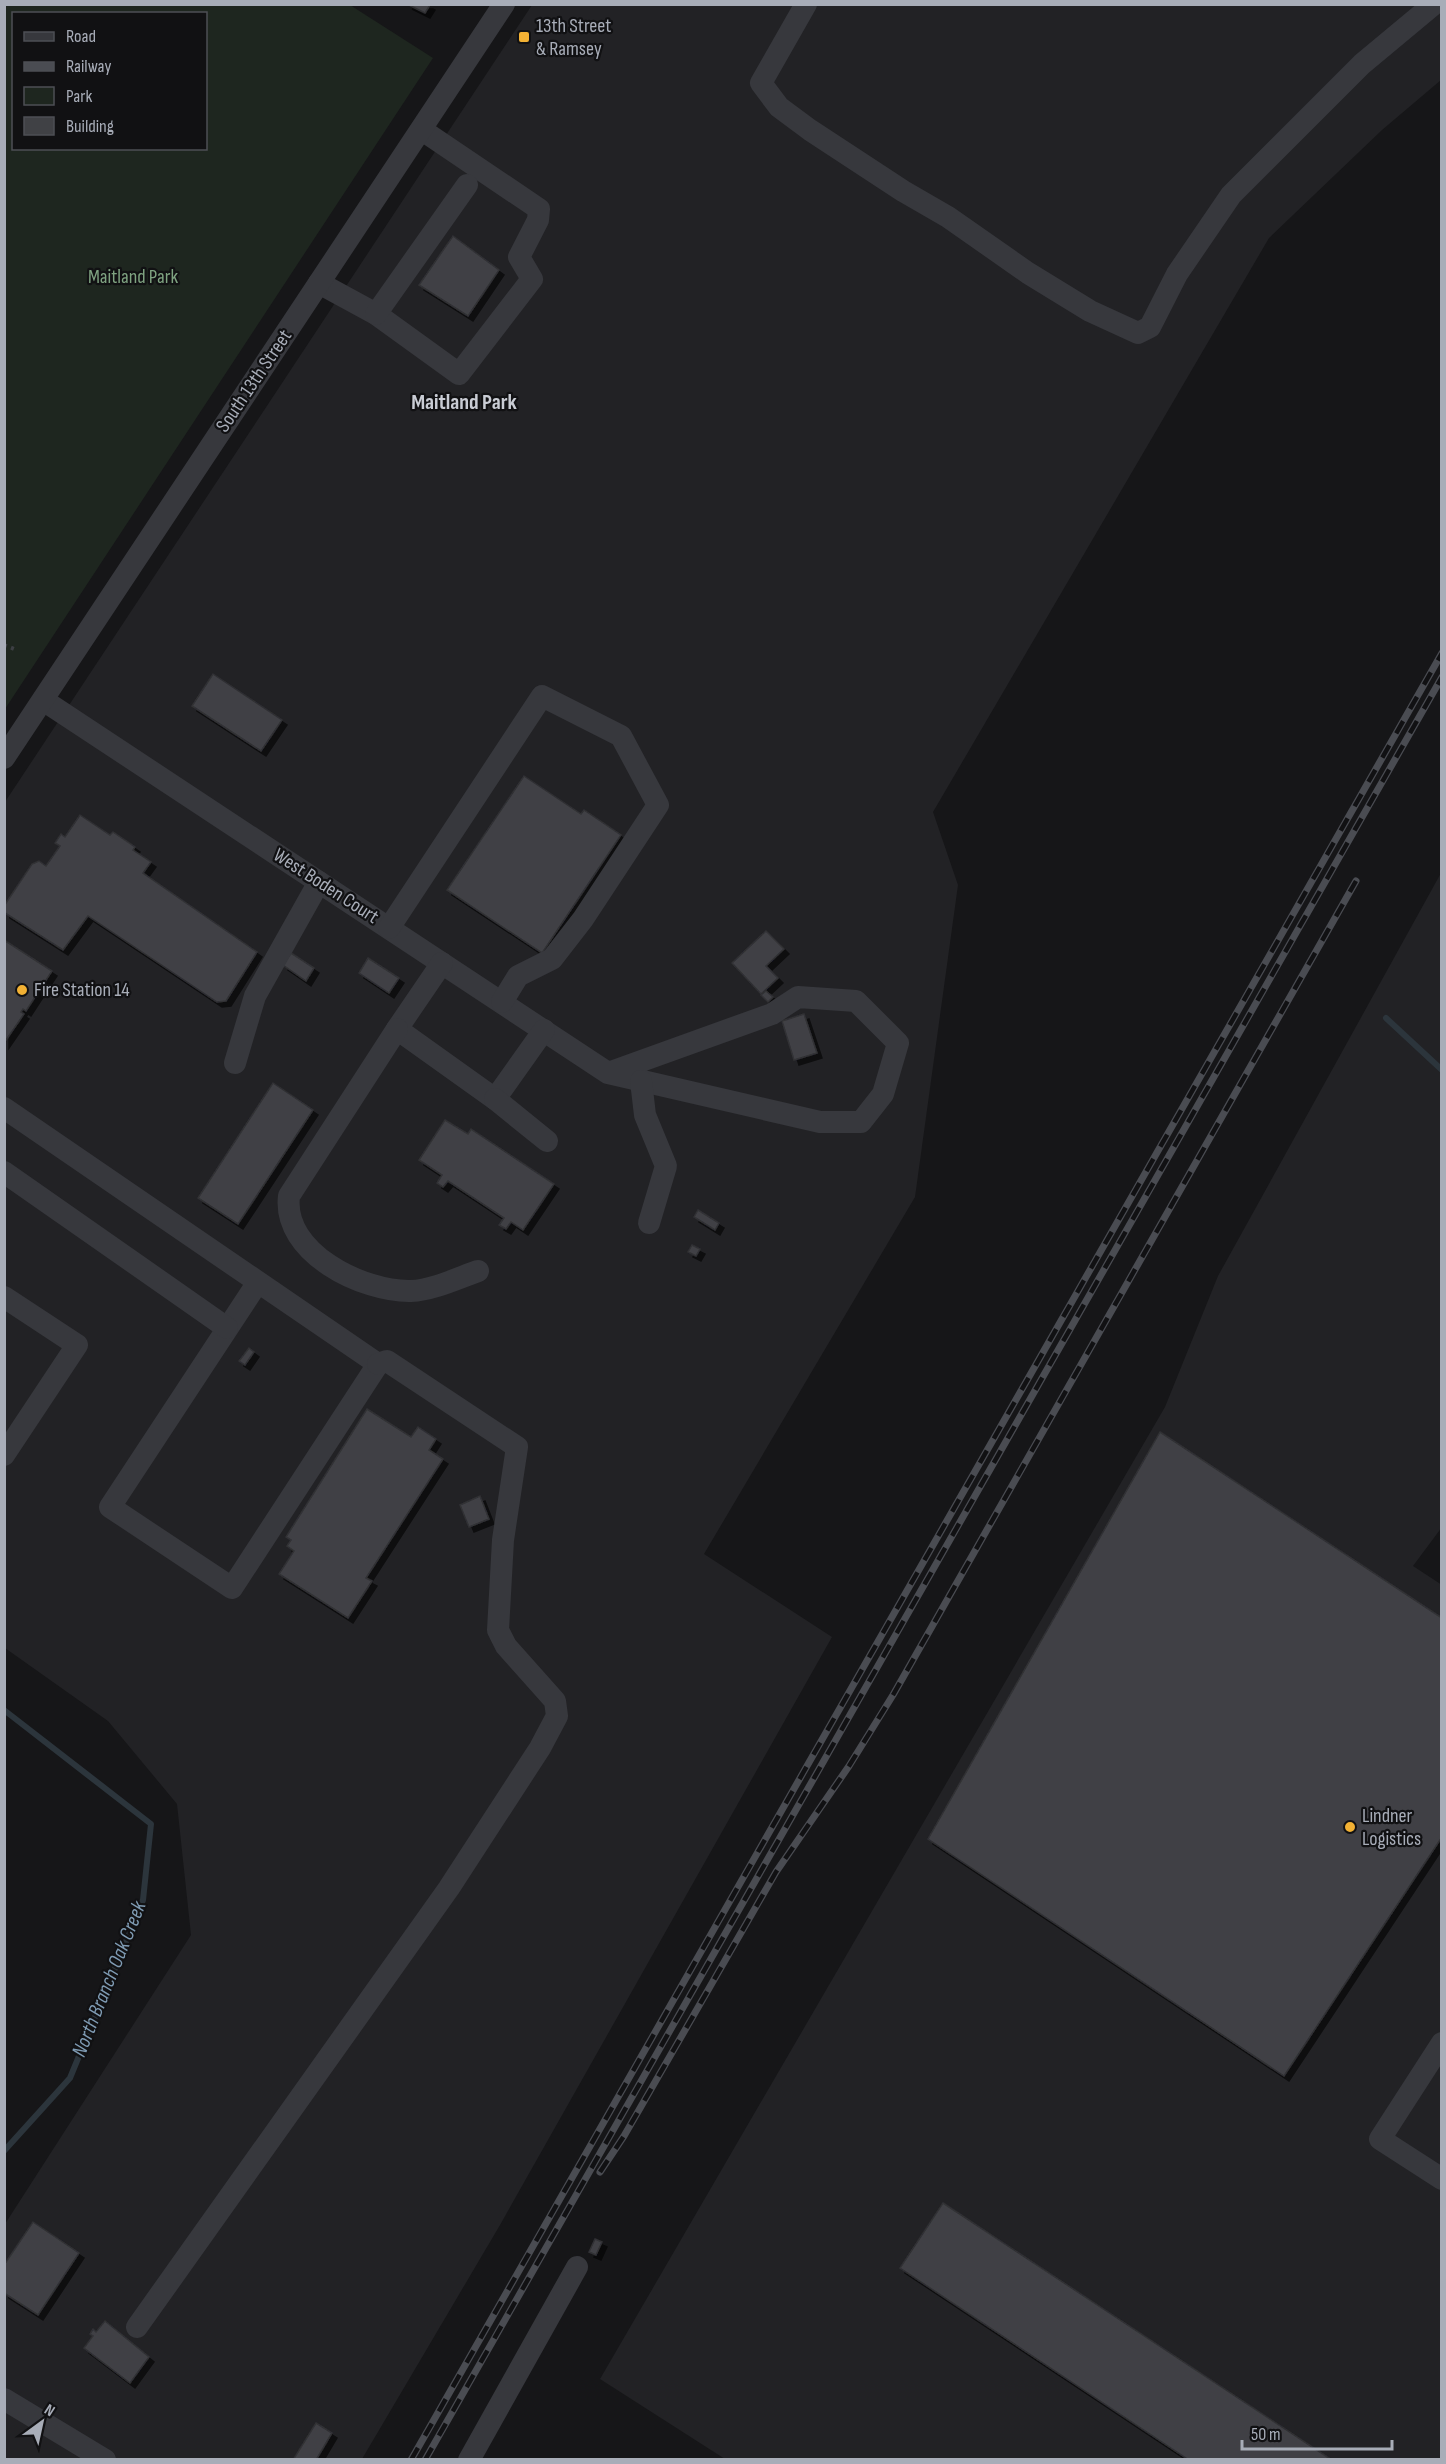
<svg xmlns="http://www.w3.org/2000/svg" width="1446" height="2464" font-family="'Sofia Sans Condensed',sans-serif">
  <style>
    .built { fill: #222225 }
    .green { fill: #1e261f; fill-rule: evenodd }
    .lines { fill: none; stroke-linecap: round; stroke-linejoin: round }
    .stream { stroke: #2c353c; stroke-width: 6 }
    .building { fill: #404145; stroke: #303034; stroke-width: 1.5; filter: url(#shadow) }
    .path { stroke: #3d3f44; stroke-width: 4; stroke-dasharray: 3 4.5; stroke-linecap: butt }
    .minor { stroke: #37383d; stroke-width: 22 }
    .rail-casing { stroke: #4a4c52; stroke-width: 7 }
    .rail { stroke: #111113; stroke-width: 4.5; stroke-dasharray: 14; stroke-linecap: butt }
    .poi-dot { fill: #f2b134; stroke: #111113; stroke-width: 2 }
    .labels { text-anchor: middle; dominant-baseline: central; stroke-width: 4.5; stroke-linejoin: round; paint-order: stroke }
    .poi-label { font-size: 20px; fill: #a8adb8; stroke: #111113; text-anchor: start }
    .park-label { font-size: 20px; fill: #7fa381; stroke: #111113 }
    .street-label { font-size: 20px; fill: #a8adb8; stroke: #111113 }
    .water-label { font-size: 21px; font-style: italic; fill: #7f9bb3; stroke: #111113 }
    .quarter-label { font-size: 22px; font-weight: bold; fill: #c9ccd4; stroke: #111113 }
  </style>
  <defs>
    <filter id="shadow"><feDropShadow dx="5" dy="5" stdDeviation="0" flood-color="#0009"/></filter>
  </defs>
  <rect width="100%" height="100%" fill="#161618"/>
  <g class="built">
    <polygon points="532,5 1441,5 1441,80 1382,130 1269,238 933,812 958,885 915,1197 704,1554 832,1637 500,2225 362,2459 5,2459 5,2224 191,1935 177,1804 108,1721 5,1648 5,802"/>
    <polygon points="1441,873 1442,1527 1413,1566 1442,1585 1441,2459 725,2459 600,2379 1165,1407 1218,1276"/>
  </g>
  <path class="green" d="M5,4L350,5L433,58L5,709ZM14,14H206V148H14Z"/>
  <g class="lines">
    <g class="stream">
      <polyline points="1386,1018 1442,1070"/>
      <polyline points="4,1710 151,1824 143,1900 70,2078 4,2151"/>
    </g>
  </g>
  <g class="building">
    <polygon points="407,4 428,4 430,5 425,13"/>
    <polygon points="453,236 499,270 468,316 419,285"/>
    <polygon points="213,674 282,720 261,751 192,706"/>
    <polygon points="524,776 581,814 584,810 621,835 542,953 447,890"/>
    <polygon points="80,815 110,835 113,832 135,847 133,850 151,862 143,873 257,952 226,1001 217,1002 88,916 63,950 5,913 4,906 32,864 39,861 46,866 60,846 55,843 61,834 65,837"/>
    <polygon points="766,931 784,949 766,966 778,978 761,994 732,963"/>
    <polygon points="4,940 52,971 26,1011 23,1009 21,1012 24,1014 4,1043"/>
    <polygon points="291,953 314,968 306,981 283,965"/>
    <polygon points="368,958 399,978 389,993 359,973"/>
    <polygon points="766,991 773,997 768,1002 761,995"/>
    <polygon points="804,1014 817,1053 794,1060 782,1021"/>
    <polygon points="273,1083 313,1110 238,1224 198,1198"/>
    <polygon points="445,1120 468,1134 471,1129 554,1184 523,1230 511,1222 506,1229 499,1225 504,1218 448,1181 443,1187 437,1183 442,1175 419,1160"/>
    <polygon points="698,1210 719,1223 715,1230 694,1217"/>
    <polygon points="692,1245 700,1249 696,1256 688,1252"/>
    <polygon points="249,1348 254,1352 245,1365 239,1361"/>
    <polygon points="367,1409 411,1437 418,1427 436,1439 429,1450 443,1459 366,1578 372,1581 348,1618 279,1574 294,1551 287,1546 291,1540 286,1537"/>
    <polygon points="1160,1432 1442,1618 1442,1837 1284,2076 928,1839"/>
    <polygon points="480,1496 489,1519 469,1527 460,1505"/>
    <polygon points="943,2203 1332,2460 1189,2460 900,2268"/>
    <polygon points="33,2222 79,2253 38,2315 4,2293 4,2265"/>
    <polygon points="595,2239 602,2242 596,2255 589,2252"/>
    <polygon points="105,2321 149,2357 130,2383 84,2348 93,2336 90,2334 93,2329 96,2332"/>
    <polygon points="316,2423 332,2433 316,2460 293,2460"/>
  </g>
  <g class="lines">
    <polyline class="path" points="4,645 17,650"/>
    <g class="minor">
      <polyline points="806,4 761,83 779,107 810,130 903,191 948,217 1028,273 1090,311 1138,333 1150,327 1177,274 1231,195 1362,64 1434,4"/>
      <polyline points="319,283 376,314 459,374 532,279 519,257 538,220 539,209 422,130"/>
      <polyline points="376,314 467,185"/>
      <polyline points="43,700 608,1073 820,1122 861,1122 883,1094 898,1043 856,1001 798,997 772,1014 608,1073"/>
      <polyline points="4,758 504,4"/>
      <polyline points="389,928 542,696 621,736 658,805 583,919 552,959 518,976 502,1002"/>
      <polyline points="442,963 397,1029 495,1099 544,1030"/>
      <path d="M397,1029L289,1196C282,1253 363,1292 411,1291C433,1290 458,1278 478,1271"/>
      <polyline points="235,1063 255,996 319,882"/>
      <polyline points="641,1081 645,1115 666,1166 649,1223"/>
      <polyline points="495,1099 547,1141"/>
      <polyline points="4,1108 378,1364 232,1588 110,1507 258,1282"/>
      <polyline points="4,1172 227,1328"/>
      <polyline points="4,1297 77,1345 4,1455"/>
      <polyline points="1442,2043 1380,2139 1442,2179"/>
      <polyline points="137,2327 449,1888 540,1748 557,1716 555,1701 506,1646 498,1630 503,1540 517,1447 387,1361 378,1364"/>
      <polyline points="4,2399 105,2460"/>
      <polyline points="469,2460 577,2267"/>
    </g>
    <defs>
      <g id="rail">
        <polyline points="600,2172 624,2136 776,1872 849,1766 893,1695 1356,881"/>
        <polyline points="411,2460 1442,653"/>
        <polyline points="425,2460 1442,677"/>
      </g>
    </defs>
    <use href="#rail" class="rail-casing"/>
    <use href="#rail" class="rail"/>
  </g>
  <g class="poi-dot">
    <rect x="518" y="31" width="12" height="12" rx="3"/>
    <circle cx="22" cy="990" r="6"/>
    <circle cx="1350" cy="1827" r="6"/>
  </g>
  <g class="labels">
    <g class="poi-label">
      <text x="536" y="26">13th Street<tspan x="536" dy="23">&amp; Ramsey</tspan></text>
      <text x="34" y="990">Fire Station 14</text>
      <text x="1362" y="1816">Lindner<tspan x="1362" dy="23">Logistics</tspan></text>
    </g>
    <g class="park-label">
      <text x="133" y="277">Maitland Park</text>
    </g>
    <g class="street-label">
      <text transform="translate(254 381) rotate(-56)">South 13th Street</text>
      <text transform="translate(326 886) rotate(33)">West Boden Court</text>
    </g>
    <g class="water-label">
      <text transform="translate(109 1979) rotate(-68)">North Branch Oak Creek</text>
    </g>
    <g class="quarter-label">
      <text x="464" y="402">Maitland Park</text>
    </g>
  </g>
  <rect width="1446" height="2464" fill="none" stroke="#a8adb8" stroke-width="12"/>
  <rect x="12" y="12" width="195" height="138" fill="#111113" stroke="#4d4f55" stroke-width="1.5"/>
  <rect x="24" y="32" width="30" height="9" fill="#37383d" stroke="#4d4f55" stroke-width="1.5"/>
  <text x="66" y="42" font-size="18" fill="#a8adb8">Road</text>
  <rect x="24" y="62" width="30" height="9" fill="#4a4c52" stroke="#4d4f55" stroke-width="1.5"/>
  <text x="66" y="72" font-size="18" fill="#a8adb8">Railway</text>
  <rect x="24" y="87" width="30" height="18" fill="#1e261f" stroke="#4d4f55" stroke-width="1.5"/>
  <text x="66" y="102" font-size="18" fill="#a8adb8">Park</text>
  <rect x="24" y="117" width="30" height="18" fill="#404145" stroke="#4d4f55" stroke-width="1.5"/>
  <text x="66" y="132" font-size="18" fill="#a8adb8">Building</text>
  <g transform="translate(42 2422) rotate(33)" stroke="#111113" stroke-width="4.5" paint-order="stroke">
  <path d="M0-4.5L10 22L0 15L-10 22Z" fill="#a8adb8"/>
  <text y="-9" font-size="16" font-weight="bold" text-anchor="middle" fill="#a8adb8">N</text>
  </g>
  <path d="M1242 2440v9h150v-9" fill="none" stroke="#a8adb8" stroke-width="3"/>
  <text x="1251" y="2440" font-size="18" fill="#a8adb8" stroke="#111113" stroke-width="4.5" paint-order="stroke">50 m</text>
</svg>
